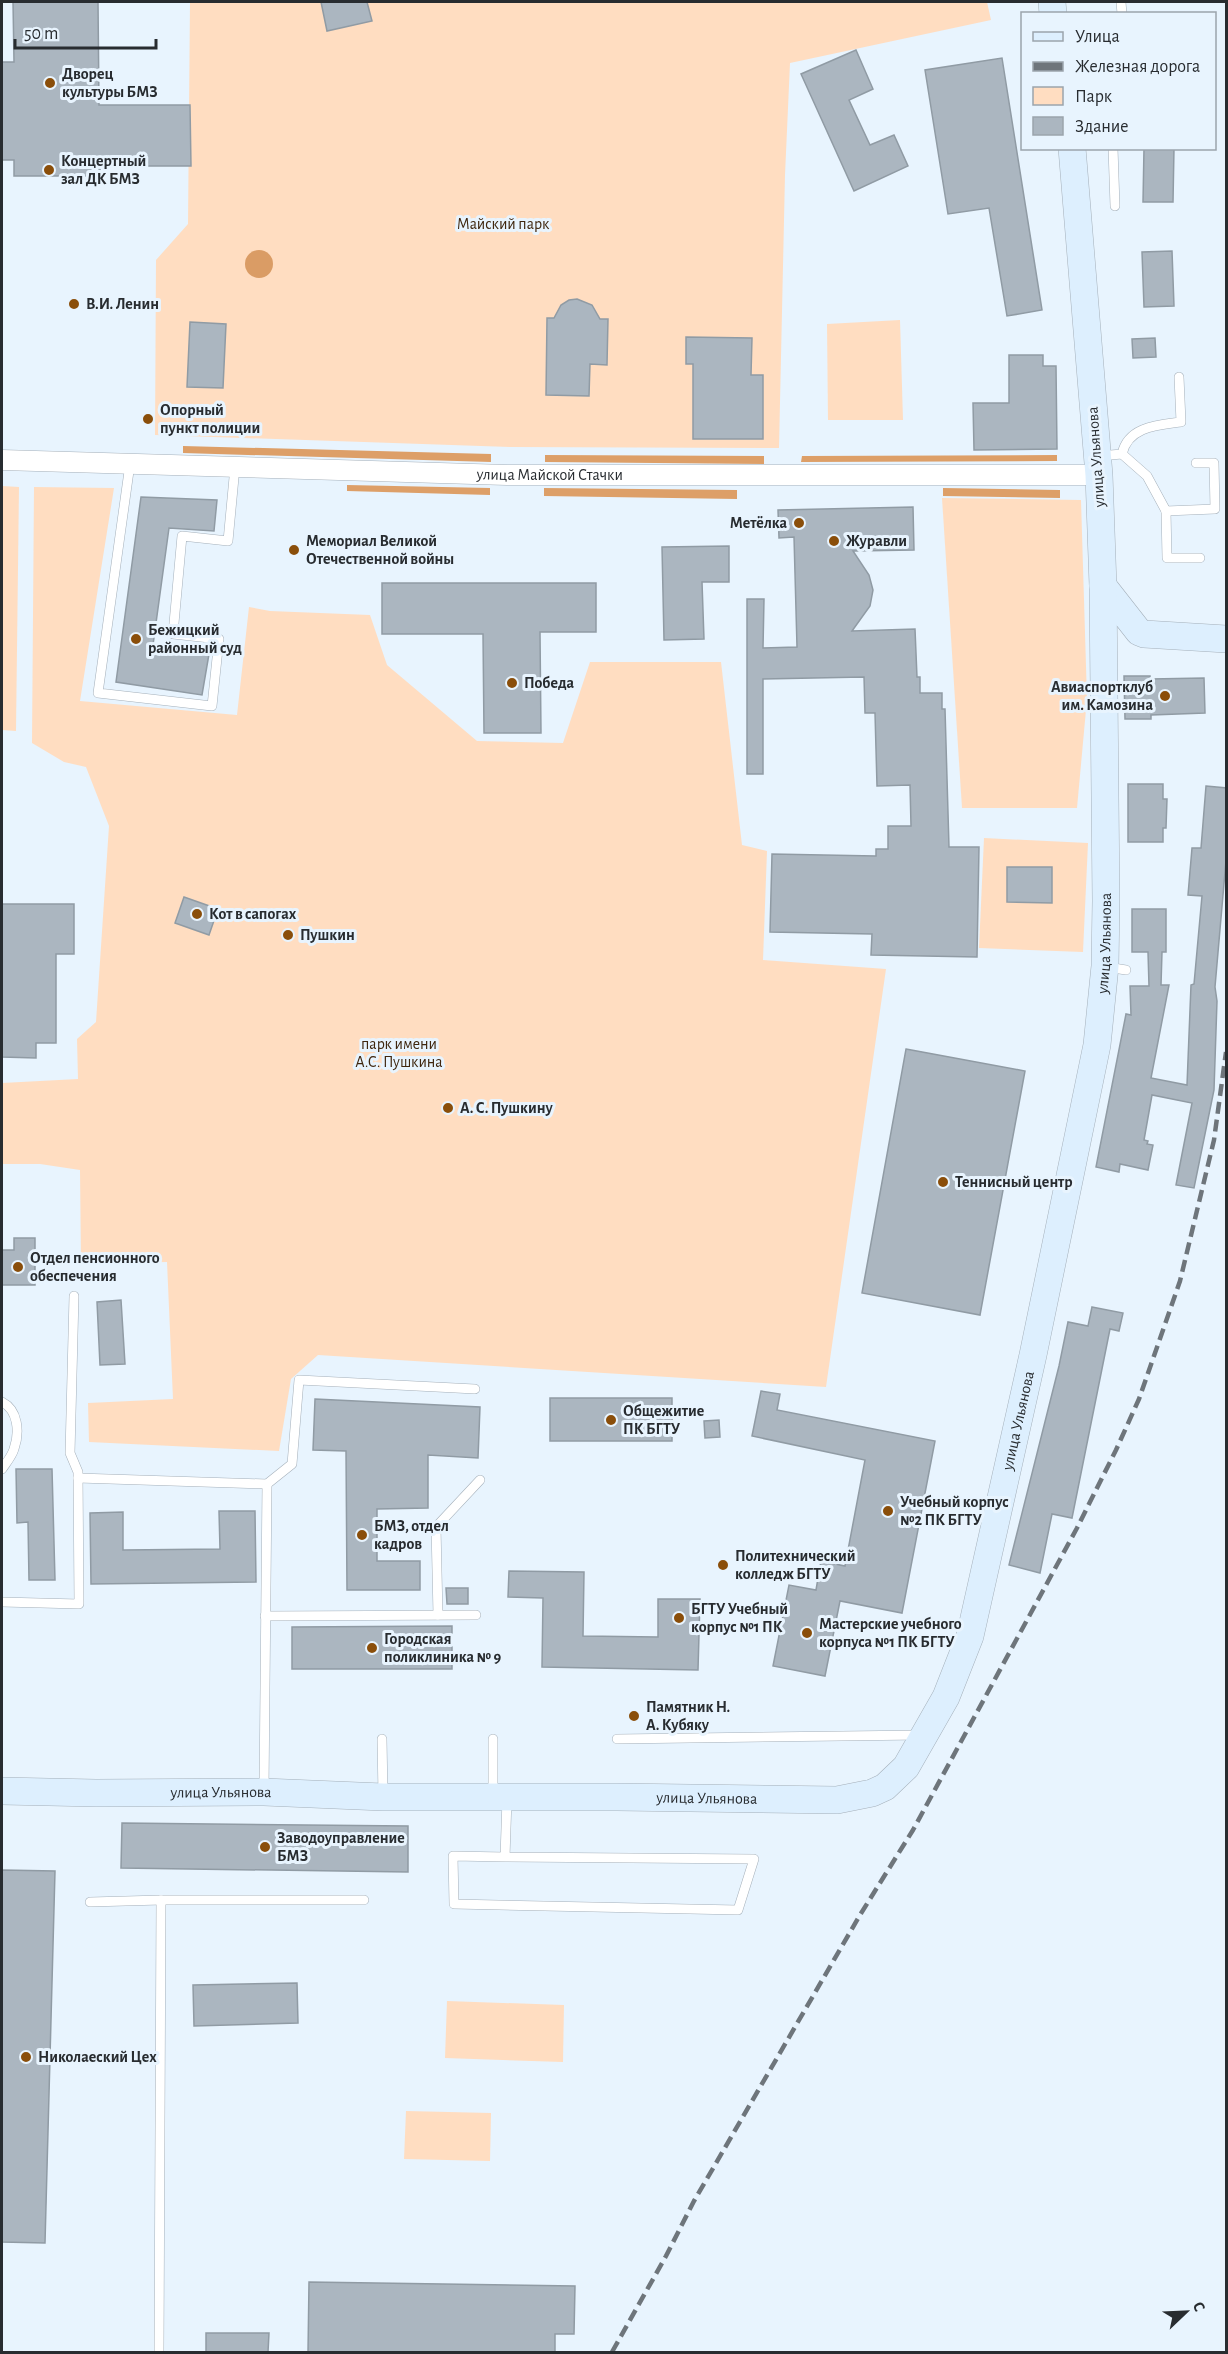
<svg xmlns="http://www.w3.org/2000/svg" width="1228" height="2354" font-family="'Alegreya Sans',sans-serif">
  <style>
    .green { fill: #ffddc1 }
    .forest { fill: #dd9f68 }
    .water { fill: #da9c65 }
    .building { fill: #abb6c0; stroke: #909ba4; stroke-width: 1.5 }
    .lines { fill: none; stroke-linecap: round; stroke-linejoin: round }
    .lane-casing { stroke: #a5b0ba; stroke-width: 10 }
    .street-casing { stroke: #a5b0ba; stroke-width: 21 }
    .secondary-casing { stroke: #a5b0ba; stroke-width: 28 }
    .lane { stroke: #fff; stroke-width: 9 }
    .street { stroke: #fff; stroke-width: 20 }
    .secondary { stroke: #ddeffe; stroke-width: 27 }
    .rail { stroke: #6e757b; stroke-width: 4.5; stroke-dasharray: 12 6; stroke-linecap: butt }
    .poi-dot { fill: #8a4e0a; stroke: #e8f4fe; stroke-width: 2 }
    .labels { text-anchor: middle; dominant-baseline: central; stroke-width: 6; stroke-linejoin: round; paint-order: stroke }
    .poi-label { font-size: 16px; font-weight: bold; fill: #282c30; stroke: #e8f4fe; text-anchor: start }
    .park-label { font-size: 16px; fill: #3f260e; stroke: #e8f4fe }
    .street-label { font-size: 16px; fill: #282c30; stroke: #e8f4fe }
  </style>
  <rect width="100%" height="100%" fill="#e8f4fe"/>
  <g class="green">
    <polygon points="190,2 987,2 991,20 790,63 785,175 779,448 510,447 155,435 156,260 188,224"/>
    <polygon points="900,320 903,420 828,420 827,324"/>
    <polygon points="2,486 19,487 16,731 2,730"/>
    <polygon points="34,487 114,488 80,701 237,715 249,607 270,611 370,615 387,665 477,741 563,743 590,662 721,662 742,845 767,851 763,960 886,969 826,1387 318,1355 291,1379 279,1451 89,1442 88,1403 173,1399 167,1262 81,1264 80,1170 40,1164 2,1164 2,1083 78,1079 77,1039 96,1022 109,826 86,767 64,762 32,743"/>
    <polygon points="942,498 1081,500 1087,699 1077,808 962,808"/>
    <polygon points="984,838 1088,843 1083,952 979,948"/>
    <polygon points="447,2001 564,2005 563,2062 445,2058"/>
    <polygon points="406,2111 491,2113 490,2161 404,2159"/>
  </g>
  <g class="forest">
    <polygon points="183,446 491,454 491,462 183,453"/>
    <polygon points="545,455 764,456 764,464 545,462"/>
    <polygon points="1057,455 1057,461 801,462 802,456"/>
    <polygon points="347,485 490,488 490,495 347,491"/>
    <polygon points="544,488 737,490 737,499 544,496"/>
    <polygon points="943,488 1060,490 1060,498 943,496"/>
  </g>
  <circle class="water" cx="259" cy="264" r="14"/>
  <g class="building">
    <polygon points="13,2 98,2 99,105 190,105 191,166 100,166 100,176 14,176 14,160 2,160 2,62 14,62"/>
    <polygon points="321,2 367,2 372,21 327,31"/>
    <polygon points="856,50 873,89 849,100 870,145 894,135 908,166 854,191 801,74"/>
    <polygon points="1002,58 1042,310 1007,316 989,208 948,214 925,70"/>
    <polygon points="1144,148 1174,148 1173,202 1143,202"/>
    <polygon points="1172,251 1174,306 1144,307 1142,252"/>
    <polygon points="577,299 592,305 600,319 608,319 607,365 590,364 589,396 546,395 547,318 554,318 561,305 569,300"/>
    <polygon points="190,322 226,324 223,388 187,387"/>
    <polygon points="686,337 752,338 751,375 763,375 763,439 693,439 693,364 686,364"/>
    <polygon points="1155,338 1156,357 1133,358 1132,339"/>
    <polygon points="1009,355 1043,355 1043,366 1056,366 1057,449 974,450 973,403 1009,403"/>
    <polygon points="141,497 217,500 214,531 169,528 153,645 209,654 202,695 116,682"/>
    <polygon points="913,507 914,550 853,551 869,575 873,590 870,606 852,631 915,629 917,677 920,677 920,693 942,693 942,709 945,709 949,847 979,847 977,957 871,955 872,934 770,932 772,854 876,856 876,849 888,849 888,826 911,826 910,785 877,786 875,713 865,713 864,677 763,679 763,774 747,774 747,599 764,599 763,648 797,647 794,537 779,538 778,510"/>
    <polygon points="729,546 729,582 702,582 704,639 664,640 662,547"/>
    <polygon points="382,583 596,583 596,632 540,632 541,733 484,733 483,634 382,634"/>
    <polygon points="1124,676 1150,676 1150,679 1204,678 1205,713 1151,715 1151,719 1125,719"/>
    <polygon points="1128,784 1163,784 1163,799 1167,799 1166,828 1163,828 1163,842 1128,842"/>
    <polygon points="1206,786 1227,788 1227,849 1215,987 1217,1001 1214,1090 1194,1188 1176,1185 1192,1103 1152,1095 1144,1140 1148,1141 1147,1144 1153,1145 1148,1170 1120,1164 1119,1172 1096,1167 1126,1014 1131,1015 1130,986 1149,986 1148,952 1132,952 1132,909 1166,909 1166,952 1162,952 1161,985 1169,985 1151,1078 1187,1085 1191,985 1194,984 1202,896 1188,895 1192,848 1201,848"/>
    <polygon points="1007,867 1052,867 1052,903 1007,902"/>
    <polygon points="184,897 218,909 209,935 175,923"/>
    <polygon points="2,904 74,904 74,954 56,954 56,1043 36,1043 36,1058 2,1057"/>
    <polygon points="906,1049 1025,1071 980,1315 862,1293"/>
    <polygon points="14,1238 35,1238 35,1285 2,1285 2,1250 14,1250"/>
    <polygon points="121,1300 125,1364 100,1365 97,1302"/>
    <polygon points="1092,1307 1123,1313 1119,1331 1110,1329 1072,1518 1052,1514 1040,1573 1009,1565 1059,1366 1068,1322 1088,1326"/>
    <polygon points="761,1391 780,1394 777,1410 935,1441 902,1613 840,1601 825,1676 773,1666 789,1585 816,1590 821,1561 845,1566 865,1460 752,1436"/>
    <rect x="550" y="1398" width="122" height="43"/>
    <polygon points="315,1399 480,1407 478,1458 428,1455 428,1508 377,1509 377,1561 420,1561 420,1590 347,1590 346,1451 313,1450"/>
    <polygon points="719,1420 720,1437 705,1438 704,1421"/>
    <polygon points="16,1469 52,1469 55,1580 29,1580 28,1522 17,1523"/>
    <polygon points="219,1511 255,1511 256,1582 91,1584 90,1513 123,1512 123,1550 220,1549"/>
    <polygon points="509,1571 584,1572 583,1636 658,1637 658,1599 700,1599 698,1670 542,1667 543,1598 508,1597"/>
    <polygon points="446,1588 468,1588 468,1604 447,1604"/>
    <polygon points="452,1626 452,1669 292,1669 292,1627"/>
    <polygon points="122,1823 408,1826 408,1872 121,1868"/>
    <polygon points="2,1870 55,1871 45,2243 2,2242"/>
    <polygon points="297,1983 298,2023 194,2026 193,1985"/>
    <polygon points="309,2282 575,2286 574,2334 555,2334 555,2352 308,2352"/>
    <polygon points="206,2333 269,2333 268,2352 206,2352"/>
  </g>
  <g class="lines">
    <defs>
      <g id="lane">
        <polyline points="1121,2 1122,14"/>
        <polyline points="1113,148 1115,206"/>
        <polyline points="1122,454 1147,476 1166,511 1215,509 1214,463 1196,463"/>
        <path d="M1099,456L1122,454C1128,426 1159,425 1181,422L1179,377"/>
        <polyline points="130,464 98,693 212,706 219,639 173,634 182,536 228,541 235,467"/>
        <polyline points="1166,511 1167,558 1200,558"/>
        <polyline points="1107,967 1126,970"/>
        <path d="M2,1402C18,1410 20,1432 14,1449C12,1456 6,1463 2,1469"/>
        <polyline points="78,1478 267,1484 292,1464 299,1380 475,1389"/>
        <polyline points="2,1602 79,1604 78,1472 70,1453 74,1296"/>
        <polyline points="438,1615 436,1527 480,1480"/>
        <polyline points="265,1616 476,1615"/>
        <polyline points="382,1739 383,1795"/>
        <polyline points="617,1739 921,1735"/>
        <polyline points="264,1790 267,1484"/>
        <polyline points="493,1794 493,1739"/>
        <polyline points="505,1857 453,1856 454,1904 738,1910 754,1859 505,1857 507,1799"/>
        <polyline points="90,1902 161,1900"/>
        <polyline points="159,2352 161,1900 364,1900"/>
      </g>
      <g id="street">
        <path id="s1" d="M2,460L507,475H1099"/>
      </g>
      <g id="secondary">
        <polyline points="1052,2 1053,14"/>
        <polyline points="1103,586 1139,632 1144,634 1226,639"/>
        <path id="s2" d="M2,1791L96,1793L264,1792L383,1797H617L837,1800L872,1793L885,1787L906,1767L946,1697L970,1636L1033,1355L1097,1045L1105,966L1106,901L1103,586L1099,475L1072,148"/>
      </g>
    </defs>
    <use href="#lane" class="lane-casing"/>
    <use href="#street" class="street-casing"/>
    <use href="#secondary" class="secondary-casing"/>
    <use href="#lane" class="lane"/>
    <use href="#street" class="street"/>
    <use href="#secondary" class="secondary"/>
    <polyline class="rail" points="612,2352 666,2256 694,2201 860,1915 913,1830 1077,1528 1116,1450 1139,1399 1180,1281 1214,1140 1226,1052"/>
  </g>
  <g class="poi-dot">
    <circle cx="50" cy="83" r="6"/>
    <circle cx="49" cy="170" r="6"/>
    <circle cx="74" cy="304" r="6"/>
    <circle cx="148" cy="419" r="6"/>
    <circle cx="799" cy="523" r="6"/>
    <circle cx="834" cy="541" r="6"/>
    <circle cx="294" cy="550" r="6"/>
    <circle cx="136" cy="639" r="6"/>
    <circle cx="512" cy="683" r="6"/>
    <circle cx="1165" cy="696" r="6"/>
    <circle cx="197" cy="914" r="6"/>
    <circle cx="288" cy="935" r="6"/>
    <circle cx="448" cy="1108" r="6"/>
    <circle cx="943" cy="1182" r="6"/>
    <circle cx="18" cy="1267" r="6"/>
    <circle cx="611" cy="1420" r="6"/>
    <circle cx="888" cy="1511" r="6"/>
    <circle cx="362" cy="1535" r="6"/>
    <circle cx="723" cy="1565" r="6"/>
    <circle cx="679" cy="1618" r="6"/>
    <circle cx="807" cy="1633" r="6"/>
    <circle cx="372" cy="1648" r="6"/>
    <circle cx="634" cy="1716" r="6"/>
    <circle cx="265" cy="1847" r="6"/>
    <circle cx="26" cy="2057" r="6"/>
  </g>
  <g class="labels">
    <g class="poi-label">
      <text x="62" y="74">Дворец<tspan x="62" dy="18">культуры БМЗ</tspan></text>
      <text x="61" y="161">Концертный<tspan x="61" dy="18">зал ДК БМЗ</tspan></text>
      <text x="86" y="304">В.И. Ленин</text>
      <text x="160" y="410">Опорный<tspan x="160" dy="18">пункт полиции</tspan></text>
      <text x="787" y="523" text-anchor="end">Метёлка</text>
      <text x="306" y="541">Мемориал Великой<tspan x="306" dy="18">Отечественной войны</tspan></text>
      <text x="846" y="541">Журавли</text>
      <text x="148" y="630">Бежицкий<tspan x="148" dy="18">районный суд</tspan></text>
      <text x="524" y="683">Победа</text>
      <text x="1153" y="687" text-anchor="end">Авиаспортклуб<tspan x="1153" dy="18">им. Камозина</tspan></text>
      <text x="209" y="914">Кот в сапогах</text>
      <text x="300" y="935">Пушкин</text>
      <text x="460" y="1108">А. С. Пушкину</text>
      <text x="955" y="1182">Теннисный центр</text>
      <text x="30" y="1258">Отдел пенсионного<tspan x="30" dy="18">обеспечения</tspan></text>
      <text x="623" y="1411">Общежитие<tspan x="623" dy="18">ПК БГТУ</tspan></text>
      <text x="900" y="1502">Учебный корпус<tspan x="900" dy="18">№2 ПК БГТУ</tspan></text>
      <text x="374" y="1526">БМЗ, отдел<tspan x="374" dy="18">кадров</tspan></text>
      <text x="735" y="1556">Политехнический<tspan x="735" dy="18">колледж БГТУ</tspan></text>
      <text x="691" y="1609">БГТУ Учебный<tspan x="691" dy="18">корпус №1 ПК</tspan></text>
      <text x="819" y="1624">Мастерские учебного<tspan x="819" dy="18">корпуса №1 ПК БГТУ</tspan></text>
      <text x="384" y="1639">Городская<tspan x="384" dy="18">поликлиника № 9</tspan></text>
      <text x="646" y="1707">Памятник Н.<tspan x="646" dy="18">А. Кубяку</tspan></text>
      <text x="277" y="1838">Заводоуправление<tspan x="277" dy="18">БМЗ</tspan></text>
      <text x="38" y="2057">Николаеский Цех</text>
    </g>
    <g class="park-label">
      <text x="503" y="224">Майский парк</text>
      <text x="399" y="1044">парк имени<tspan x="399" dy="18">А.С. Пушкина</tspan></text>
    </g>
    <g class="street-label">
      <text transform="translate(1096 457) rotate(-94)">улица Ульянова</text>
      <text stroke="none"><textPath href="#s1" startOffset="548">улица Майской Стачки</textPath></text>
      <text stroke="none"><textPath href="#s2" startOffset="1767">улица Ульянова</textPath></text>
      <text stroke="none"><textPath href="#s2" startOffset="1281">улица Ульянова</textPath></text>
      <text stroke="none"><textPath href="#s2" startOffset="219">улица Ульянова</textPath></text>
      <text stroke="none"><textPath href="#s2" startOffset="705">улица Ульянова</textPath></text>
    </g>
  </g>
  <rect width="1228" height="2354" fill="none" stroke="#282c30" stroke-width="6"/>
  <rect x="1021" y="12" width="195" height="138" fill="#e8f4fe" stroke="#9ba4ac" stroke-width="1.5"/>
  <rect x="1033" y="32" width="30" height="9" fill="#ddeffe" stroke="#9ba4ac" stroke-width="1.5"/>
  <text x="1075" y="42" font-size="18" fill="#282c30">Улица</text>
  <rect x="1033" y="62" width="30" height="9" fill="#6e757b" stroke="#9ba4ac" stroke-width="1.5"/>
  <text x="1075" y="72" font-size="18" fill="#282c30">Железная дорога</text>
  <rect x="1033" y="87" width="30" height="18" fill="#ffddc1" stroke="#9ba4ac" stroke-width="1.5"/>
  <text x="1075" y="102" font-size="18" fill="#282c30">Парк</text>
  <rect x="1033" y="117" width="30" height="18" fill="#abb6c0" stroke="#9ba4ac" stroke-width="1.5"/>
  <text x="1075" y="132" font-size="18" fill="#282c30">Здание</text>
  <g transform="translate(1186 2312) rotate(67)" stroke="#e8f4fe" stroke-width="4.5" paint-order="stroke">
  <path d="M0-4.5L10 22L0 15L-10 22Z" fill="#282c30"/>
  <text y="-9" font-size="16" font-weight="bold" text-anchor="middle" fill="#282c30">С</text>
  </g>
  <path d="M15 39v9h141v-9" fill="none" stroke="#282c30" stroke-width="3"/>
  <text x="24" y="39" font-size="18" fill="#282c30" stroke="#e8f4fe" stroke-width="4.5" paint-order="stroke">50 m</text>
</svg>
